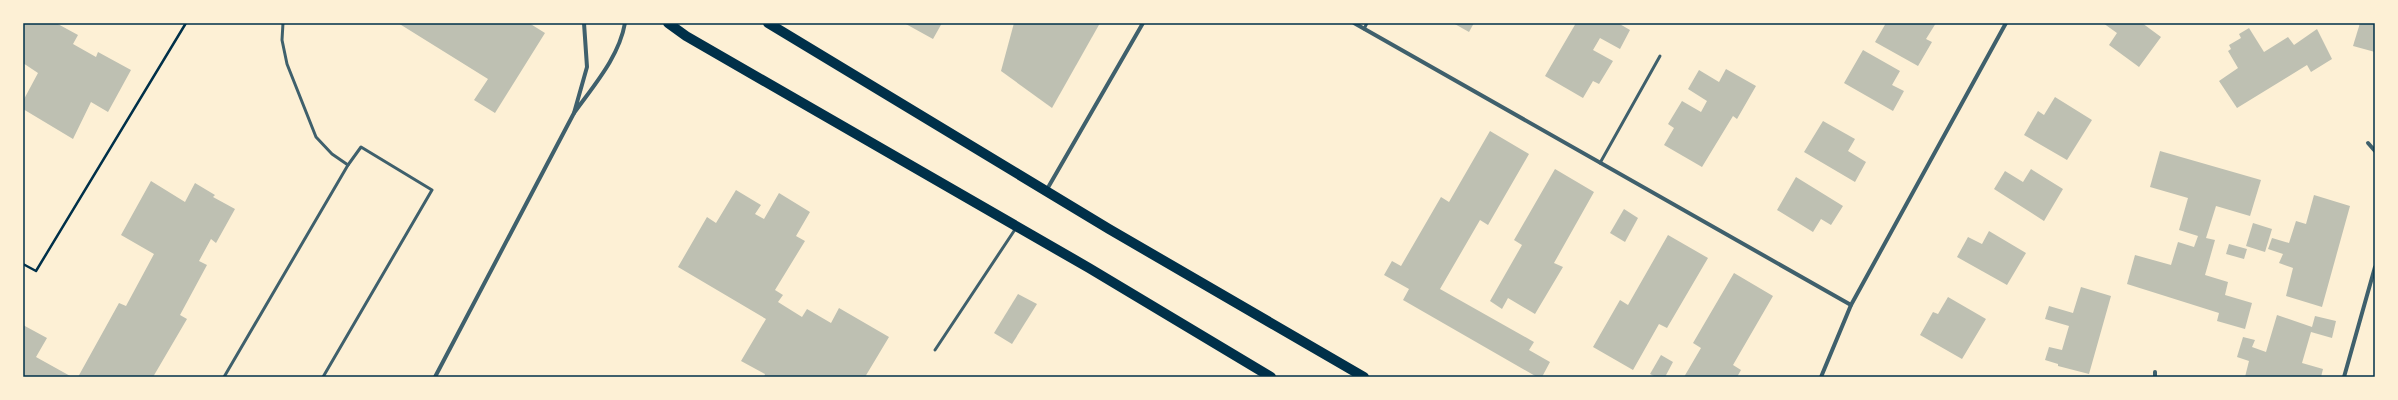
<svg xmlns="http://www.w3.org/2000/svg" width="2398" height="400" font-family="'DM Sans',sans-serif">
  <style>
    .building { fill: #bec0b2 }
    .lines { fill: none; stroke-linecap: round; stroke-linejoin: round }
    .path { stroke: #003049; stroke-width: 2.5 }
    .service { stroke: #3f606c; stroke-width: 3 }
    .minor { stroke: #3f606c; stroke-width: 4 }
    .primary { stroke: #003049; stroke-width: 10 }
    .neatline { fill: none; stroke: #003049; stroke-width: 1.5 }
  </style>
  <rect width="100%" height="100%" fill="#fdf0d5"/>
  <g class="building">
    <polygon points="23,23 56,23 78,35 73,44 96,57 98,52 131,70 108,112 91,102 73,139 23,109 23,101 38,73 23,63"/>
    <polygon points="398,23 529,23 545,33 495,113 474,100 488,79"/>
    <polygon points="904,23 942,23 933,39"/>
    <polygon points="1014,23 1100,23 1052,108 1001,71"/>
    <polygon points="1453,23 1474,23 1469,32"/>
    <polygon points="1576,23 1618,23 1630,30 1620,49 1600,38 1593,50 1613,61 1599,84 1593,81 1583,98 1545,76"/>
    <polygon points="1886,23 1936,23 1926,39 1932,42 1918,66 1875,42"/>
    <polygon points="2103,23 2142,23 2161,37 2139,67 2109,45 2117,33"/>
    <polygon points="2360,23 2375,23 2375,52 2353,46"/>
    <polygon points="2249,28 2264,52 2288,37 2294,45 2317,29 2332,59 2311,72 2307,65 2237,108 2219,81 2238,68 2228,51 2231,49 2229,45 2241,38 2239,34"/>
    <polygon points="1863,50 1900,71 1892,85 1904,91 1893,111 1844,83"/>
    <polygon points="1726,69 1756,86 1737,119 1733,116 1702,167 1664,145 1674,128 1668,124 1682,101 1701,112 1707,101 1688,89 1699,70 1719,82"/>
    <polygon points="2055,97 2092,120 2067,160 2024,135 2038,111 2044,115"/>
    <polygon points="1823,121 1855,139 1848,151 1866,162 1855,182 1804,152"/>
    <polygon points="1490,131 1529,154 1488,225 1480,220 1440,289 1534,342 1529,350 1550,362 1542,377 1537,377 1403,300 1409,289 1384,275 1392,261 1401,266 1441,197 1449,202"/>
    <polygon points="2160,151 2261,180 2250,216 2216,206 2206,238 2215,240 2205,275 2228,282 2225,295 2252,303 2245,329 2217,321 2219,313 2127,284 2135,255 2171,265 2178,242 2194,247 2198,236 2179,230 2188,198 2150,187"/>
    <polygon points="1555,169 1594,192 1554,263 1563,267 1535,314 1508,298 1502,309 1490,301 1522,245 1514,240"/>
    <polygon points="2031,169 2063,189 2044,221 1994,189 2005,171 2023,182"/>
    <polygon points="1796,177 1843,206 1831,225 1821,219 1813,232 1777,210"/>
    <polygon points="151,181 185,202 195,183 215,195 213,197 235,209 216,243 211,239 199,261 207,265 180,315 187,319 153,377 78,377 119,303 126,306 154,254 121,235"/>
    <polygon points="736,190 761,205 755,214 764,219 779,193 810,212 796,236 805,241 775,290 783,295 778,302 802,317 807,309 831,323 839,308 889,337 865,377 764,377 765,374 741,361 766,319 678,267 707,217 716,223"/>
    <polygon points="2314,195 2350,206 2322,307 2286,296 2293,268 2279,263 2283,254 2268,249 2272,238 2289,243 2296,221 2306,224"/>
    <polygon points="1624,209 1638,218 1625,242 1610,233"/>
    <polygon points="2253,223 2272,229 2265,252 2246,246"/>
    <polygon points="1989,231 2026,253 2007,285 1957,257 1968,237 1982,244"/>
    <polygon points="1668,235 1708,258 1667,328 1659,324 1633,370 1593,347 1620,300 1628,305"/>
    <polygon points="2229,244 2247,249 2244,259 2226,254"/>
    <polygon points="1734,273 1773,296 1733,365 1741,370 1737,377 1684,377 1701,348 1693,343"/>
    <polygon points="2081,287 2111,296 2089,374 2058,366 2058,364 2045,360 2049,347 2062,350 2069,326 2045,319 2049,306 2073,313"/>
    <polygon points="1018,294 1037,304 1012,344 994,333"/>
    <polygon points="1948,297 1986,319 1962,359 1920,335 1933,312 1938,314"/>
    <polygon points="2277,315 2312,327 2315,316 2336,321 2332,338 2311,332 2302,363 2323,369 2321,377 2245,377 2249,361 2237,357 2243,337 2255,340 2252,347 2266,352"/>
    <polygon points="23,325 47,338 36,357 72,377 23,377"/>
    <polygon points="1661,355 1673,362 1665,377 1656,377 1650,374"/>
  </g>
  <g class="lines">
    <polyline class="path" points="23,264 36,271 186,23"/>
    <g class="service">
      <polyline points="1364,29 1367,23"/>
      <polyline points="1600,163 1660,56"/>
      <polyline points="935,350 1016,228"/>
      <polyline points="224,377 348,165 332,154 316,137 287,64 282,40 283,23"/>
      <polyline points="323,377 432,190 361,147 348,165"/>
    </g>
    <g class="minor">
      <path d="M584,23L587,67L574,113C594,85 619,57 625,23"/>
      <polyline points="1354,23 1851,305"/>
      <polyline points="2368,143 2375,151"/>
      <polyline points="1046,191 1143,23"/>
      <polyline points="435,377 574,113"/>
      <polyline points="1821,377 1851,305 2006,23"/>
      <polyline points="2155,377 2155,372"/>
      <polyline points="2344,377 2375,267"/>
    </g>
    <g class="primary">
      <polyline points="668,23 686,36 1089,268 1271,377"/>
      <polyline points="768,23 1109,229 1364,377"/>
    </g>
  </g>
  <rect width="2398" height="400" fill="none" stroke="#fdf0d5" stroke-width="48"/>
  <rect x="24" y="24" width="2350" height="352" class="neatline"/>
</svg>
